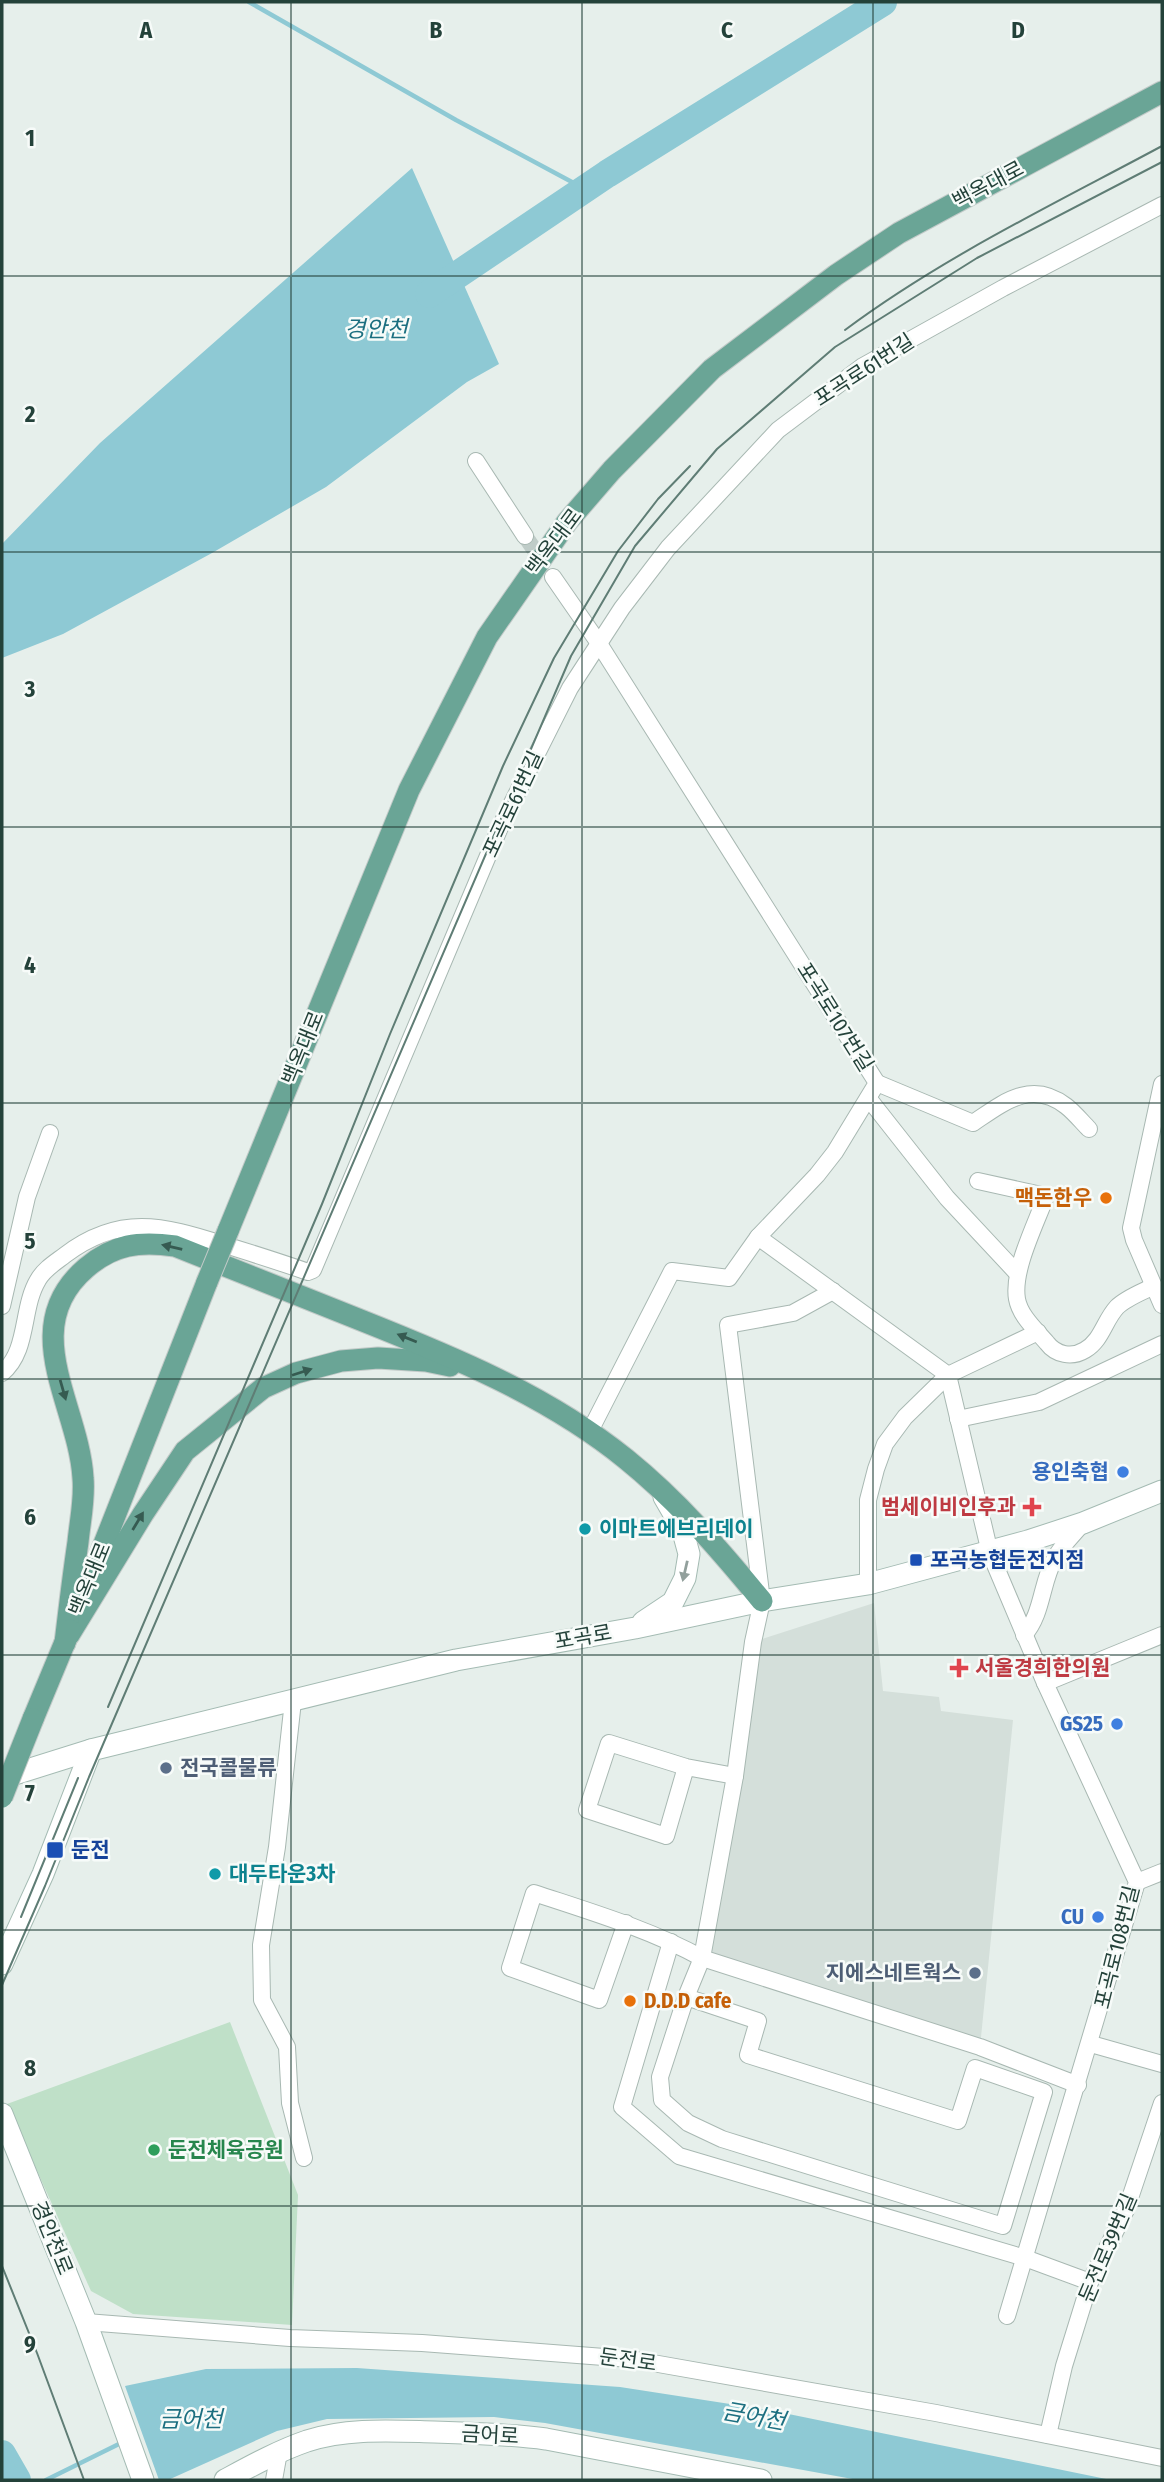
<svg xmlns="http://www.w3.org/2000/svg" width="1164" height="2482" font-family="'Fira Sans Condensed','Noto Sans KR',sans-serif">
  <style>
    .built { fill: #d4dfda }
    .green { fill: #bfe0c8 }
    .water { fill: #8ec9d4 }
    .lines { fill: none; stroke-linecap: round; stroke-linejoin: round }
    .stream { stroke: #8ec9d4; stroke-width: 4.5 }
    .river { stroke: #8ec9d4; stroke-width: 28 }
    .street-tunnel { stroke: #bfccc8; stroke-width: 16; stroke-dasharray: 16 8; stroke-linecap: butt }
    .street-casing { stroke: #a8b8b2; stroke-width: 18 }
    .secondary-casing { stroke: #a4bbb3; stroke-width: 23 }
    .primary-casing { stroke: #c2cac8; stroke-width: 23 }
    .street { stroke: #fff; stroke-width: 16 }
    .secondary { stroke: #fff; stroke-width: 21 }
    .primary { stroke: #6aa596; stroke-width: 21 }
    .tram { stroke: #5f7d75; stroke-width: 2 }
    .primary-bridge-casing { stroke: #c2cac8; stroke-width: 23; stroke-linecap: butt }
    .primary-bridge { stroke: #6aa596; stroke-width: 21 }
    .oneway { fill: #365b51 }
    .oneway2 { fill: #92a09c }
    .grid { fill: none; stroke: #24423a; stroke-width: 2; stroke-opacity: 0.55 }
    .food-dot { fill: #e8710a; stroke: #f7fbf9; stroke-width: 2.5 }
    .shop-dot { fill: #3f7fe0; stroke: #f7fbf9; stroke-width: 2.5 }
    .health-dot { fill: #e0444e; stroke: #f7fbf9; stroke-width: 2.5 }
    .culture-dot { fill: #0f9aa8; stroke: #f7fbf9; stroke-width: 2.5 }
    .transit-dot { fill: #1a4fb4; stroke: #f7fbf9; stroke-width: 2.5 }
    .service-dot { fill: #5c6f8a; stroke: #f7fbf9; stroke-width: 2.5 }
    .leisure-dot { fill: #2e9e5b; stroke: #f7fbf9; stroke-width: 2.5 }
    .labels { text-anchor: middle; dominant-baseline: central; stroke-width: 5; stroke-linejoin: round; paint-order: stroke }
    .street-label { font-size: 21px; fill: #24423a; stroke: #f7fbf9 }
    .food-label { font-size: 21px; font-weight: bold; fill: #c56008; stroke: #f7fbf9; text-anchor: end }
    .shop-label { font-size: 21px; font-weight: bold; fill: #366cbe; stroke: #f7fbf9; text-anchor: end }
    .health-label { font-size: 21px; font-weight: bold; fill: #be3a42; stroke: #f7fbf9; text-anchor: end }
    .culture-label { font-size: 21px; font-weight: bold; fill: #0d838f; stroke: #f7fbf9; text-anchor: start }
    .transit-label { font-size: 21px; font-weight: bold; fill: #164399; stroke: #f7fbf9; text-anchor: start }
    .service-label { font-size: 21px; font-weight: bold; fill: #4e5e75; stroke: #f7fbf9; text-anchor: start }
    .leisure-label { font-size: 21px; font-weight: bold; fill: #27864d; stroke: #f7fbf9; text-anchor: start }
    .water-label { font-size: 23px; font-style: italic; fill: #1c6f80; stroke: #f7fbf9 }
    .grid-label { font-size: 23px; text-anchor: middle; font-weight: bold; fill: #24423a; stroke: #f7fbf9; stroke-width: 5; stroke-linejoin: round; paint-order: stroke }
  </style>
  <rect width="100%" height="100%" fill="#e6efeb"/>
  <polygon class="built" points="874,1603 883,1691 939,1697 941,1711 1013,1720 980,2047 702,1958 753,1642"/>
  <polygon class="green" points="230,2022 298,2195 292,2325 133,2314 91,2291 7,2104"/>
  <g class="water">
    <polygon points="412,168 499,364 467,382 326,487 212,553 63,634 2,658 2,544 100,443"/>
    <polygon points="357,2368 620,2387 769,2410 1111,2480 858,2480 545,2423 494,2417 327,2419 277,2431 168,2480 159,2480 125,2386 206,2369"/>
  </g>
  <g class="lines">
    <g class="stream">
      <polyline points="249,2 456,120 585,189"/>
      <polyline points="46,2480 123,2442"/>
    </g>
    <g class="river">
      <polyline points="429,294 607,174 883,2"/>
      <polyline points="2,2454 17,2480"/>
    </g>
    <polyline class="street-tunnel" points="525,536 546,567"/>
    <defs>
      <g id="street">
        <polyline points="476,461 525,536"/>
        <polyline points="553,577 598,642 877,1083 835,1152 817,1175 758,1237 948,1375 990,1553 1045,1683 1137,1882 1007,2316"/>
        <path d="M877,1083L973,1123C1003,1103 1031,1079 1066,1106C1074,1112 1082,1122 1089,1129"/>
        <polyline points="1162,1084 1131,1228 1134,1240 1162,1305"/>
        <polyline points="869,1099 947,1198 1017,1273"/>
        <path d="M978,1181L1046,1196C1036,1224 1012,1270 1017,1299C1020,1316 1036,1330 1047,1343C1056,1355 1072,1358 1085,1350C1102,1340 1104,1321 1117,1307C1126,1298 1142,1292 1154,1286"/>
        <polyline points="833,1291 793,1313 728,1325 762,1601 753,1642 735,1776 702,1958 980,2047 1078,2085"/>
        <polyline points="2,1306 27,1197 50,1133"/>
        <path d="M2,1373C29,1351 21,1308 38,1280C44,1269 56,1262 65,1255C119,1214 163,1225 222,1244C251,1253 280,1262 308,1272L313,1270L501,825L570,688L622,608L668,548L778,430L863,366L1003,288L1162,205"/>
        <polyline points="958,1419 1039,1402 1162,1344"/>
        <polyline points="589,1433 672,1271 729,1278 758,1237"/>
        <polyline points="868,1584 868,1500 876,1469 885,1444 905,1417 948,1375 1038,1332"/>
        <path d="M1024,1635C1043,1614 1041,1582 1055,1558C1062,1545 1074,1534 1083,1523"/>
        <polyline points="1045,1683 1162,1635"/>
        <polyline points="293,1701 277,1847 261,1945 262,2000 287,2047 290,2103 304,2158"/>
        <polyline points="686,1767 666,1836 587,1810 609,1743 686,1767 735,1776"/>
        <polyline points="1137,1882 1162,1872"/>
        <path d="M626,1923L599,2000L510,1968L534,1893C591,1912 649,1929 702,1958L686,1997L660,2077L662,2100L688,2123L722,2139L1003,2226L1044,2092L975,2068L958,2121L748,2055L758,2021L686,1997"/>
        <polyline points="671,1942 622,2107 679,2156 1025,2258 1090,2282"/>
        <polyline points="1091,2044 1162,2064"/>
        <polyline points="86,2322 290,2338 422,2343 630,2359 936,2413 1162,2458"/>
        <polyline points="1048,2435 1064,2366 1090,2282 1126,2210 1162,2103"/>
        <polyline points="274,2480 279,2452"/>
      </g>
      <g id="secondary">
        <polyline points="643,1622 673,1602 685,1578 689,1554 682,1528 664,1497"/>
        <polyline points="2,1778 91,1750 456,1660 635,1628 762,1601 868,1584 1028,1541 1083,1523 1162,1491"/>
        <polyline points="2,1964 43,1874 91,1750"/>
        <polyline points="2,2114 86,2322 143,2480"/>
        <path d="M225,2480C251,2466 278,2451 307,2441C348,2428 391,2431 434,2432C472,2433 509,2434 546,2439L761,2480"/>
      </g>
      <g id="primary">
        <polyline points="228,1231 409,790 487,637 567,522 612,470 712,369 836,275 899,233 1162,92"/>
        <polyline points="87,1587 207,1282"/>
        <polyline points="69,1635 143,1514 185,1451 263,1388 296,1373 341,1361 378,1358 426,1361 450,1366"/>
        <path d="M65,1643C69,1609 73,1576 78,1542C80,1521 85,1499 83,1478C79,1406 16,1328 86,1268C114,1244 139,1241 175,1246C236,1270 297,1295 358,1319C451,1356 547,1395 626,1459C678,1501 720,1550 762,1601"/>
        <polyline points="33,1719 70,1630"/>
      </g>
    </defs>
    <use href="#street" class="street-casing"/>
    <use href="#secondary" class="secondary-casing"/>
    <use href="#primary" class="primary-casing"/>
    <use href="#street" class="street"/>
    <use href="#secondary" class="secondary"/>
    <use href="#primary" class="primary"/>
    <g class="tram">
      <path d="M845,330C943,257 1054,204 1162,146"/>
      <polyline points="108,1707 322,1204 390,1034 503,766 554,658 618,551 658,499 690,466"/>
      <polyline points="21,1917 78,1778"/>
      <polyline points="2,1985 45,1886 89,1777 571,656 635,546 717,449 835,347 977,258 1162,162"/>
      <polyline points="2,2266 37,2353 84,2480"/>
    </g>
    <defs>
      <g id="primary-bridge">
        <polyline points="207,1282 228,1231"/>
        <polyline points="2,1797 33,1719"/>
      </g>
    </defs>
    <use href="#primary-bridge" class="primary-bridge-casing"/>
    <use href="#primary-bridge" class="primary-bridge"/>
  </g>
  <defs><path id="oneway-solid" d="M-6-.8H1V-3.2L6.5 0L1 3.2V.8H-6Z" transform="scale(1.75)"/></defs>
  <g class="oneway">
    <use href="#oneway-solid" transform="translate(172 1247) rotate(-167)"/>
    <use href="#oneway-solid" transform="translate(407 1338) rotate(-158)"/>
    <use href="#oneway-solid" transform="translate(302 1372) rotate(-18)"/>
    <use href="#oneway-solid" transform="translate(63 1390) rotate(74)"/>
    <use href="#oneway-solid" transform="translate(138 1521) rotate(-59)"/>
  </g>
  <use class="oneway2" href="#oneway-solid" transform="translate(685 1571) rotate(103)"/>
  <path class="grid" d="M291,2V2480M582,2V2480M873,2V2480M2,276H1162M2,552H1162M2,827H1162M2,1103H1162M2,1379H1162M2,1655H1162M2,1930H1162M2,2206H1162"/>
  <g class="food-dot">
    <circle cx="1106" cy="1198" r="7"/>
    <circle cx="630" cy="2001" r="7"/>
  </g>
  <g class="shop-dot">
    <circle cx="1123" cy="1472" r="7"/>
    <circle cx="1117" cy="1724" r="7"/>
    <circle cx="1098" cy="1917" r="7"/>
  </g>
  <g class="health-dot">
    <path d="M1028.5 1496.5h7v7h7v7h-7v7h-7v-7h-7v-7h7z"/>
    <path d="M955.5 1657.5h7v7h7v7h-7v7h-7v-7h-7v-7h7z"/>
  </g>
  <g class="culture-dot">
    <circle cx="585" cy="1529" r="7"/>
    <circle cx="215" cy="1874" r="7"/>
  </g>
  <g class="transit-dot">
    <rect x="909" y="1553" width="14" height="14" rx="3.5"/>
    <rect x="46" y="1841" width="18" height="18" rx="3.5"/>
  </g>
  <g class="service-dot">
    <circle cx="166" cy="1768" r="7"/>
    <circle cx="975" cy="1973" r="7"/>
  </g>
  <circle class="leisure-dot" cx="154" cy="2150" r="7"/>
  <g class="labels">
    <g class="street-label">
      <text transform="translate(988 185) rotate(-28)">백옥대로</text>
      <text transform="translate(864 370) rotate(-33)">포곡로61번길</text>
      <text transform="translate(554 542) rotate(-53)">백옥대로</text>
      <text transform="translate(513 804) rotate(-65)">포곡로61번길</text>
      <text transform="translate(835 1017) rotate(58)">포곡로107번길</text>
      <text transform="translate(303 1048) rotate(-68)">백옥대로</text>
      <text transform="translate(90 1579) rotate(-68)">백옥대로</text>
      <text transform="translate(583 1637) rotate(-10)">포곡로</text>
      <text transform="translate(1117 1947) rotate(-76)">포곡로108번길</text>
      <text transform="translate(52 2238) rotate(68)">경안천로</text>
      <text transform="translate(1108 2248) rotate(-67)">둔전로39번길</text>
      <text transform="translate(628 2360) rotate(8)">둔전로</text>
      <text transform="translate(490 2435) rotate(3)">금어로</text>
    </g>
    <g class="food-label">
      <text x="1092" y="1198">맥돈한우</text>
      <text x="644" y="2001" text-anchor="start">D.D.D cafe</text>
    </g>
    <g class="shop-label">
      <text x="1109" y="1472">용인축협</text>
      <text x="1103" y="1724">GS25</text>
      <text x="1084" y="1917">CU</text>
    </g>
    <g class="health-label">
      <text x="1016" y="1507">범세이비인후과</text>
      <text x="975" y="1668" text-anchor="start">서울경희한의원</text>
    </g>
    <g class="culture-label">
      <text x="599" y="1529">이마트에브리데이</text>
      <text x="229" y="1874">대두타운3차</text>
    </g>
    <g class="transit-label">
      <text x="930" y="1560">포곡농협둔전지점</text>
      <text x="71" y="1850">둔전</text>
    </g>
    <g class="service-label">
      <text x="180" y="1768">전국콜물류</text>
      <text x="961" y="1973" text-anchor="end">지에스네트웍스</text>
    </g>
    <g class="leisure-label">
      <text x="168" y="2150">둔전체육공원</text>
    </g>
    <g class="water-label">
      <text x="376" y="329">경안천</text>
      <text transform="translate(754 2416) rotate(10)">금어천</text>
      <text x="191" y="2419">금어천</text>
    </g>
  </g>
  <g class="grid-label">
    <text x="146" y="38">A</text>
    <text x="436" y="38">B</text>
    <text x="727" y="38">C</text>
    <text x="1018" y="38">D</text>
    <text x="30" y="146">1</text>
    <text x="30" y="422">2</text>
    <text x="30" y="697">3</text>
    <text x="30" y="973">4</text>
    <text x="30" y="1249">5</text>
    <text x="30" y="1525">6</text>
    <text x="30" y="1801">7</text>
    <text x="30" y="2076">8</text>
    <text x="30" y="2352">9</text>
  </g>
  <rect width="1164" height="2482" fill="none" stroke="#24423a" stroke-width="7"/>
</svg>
